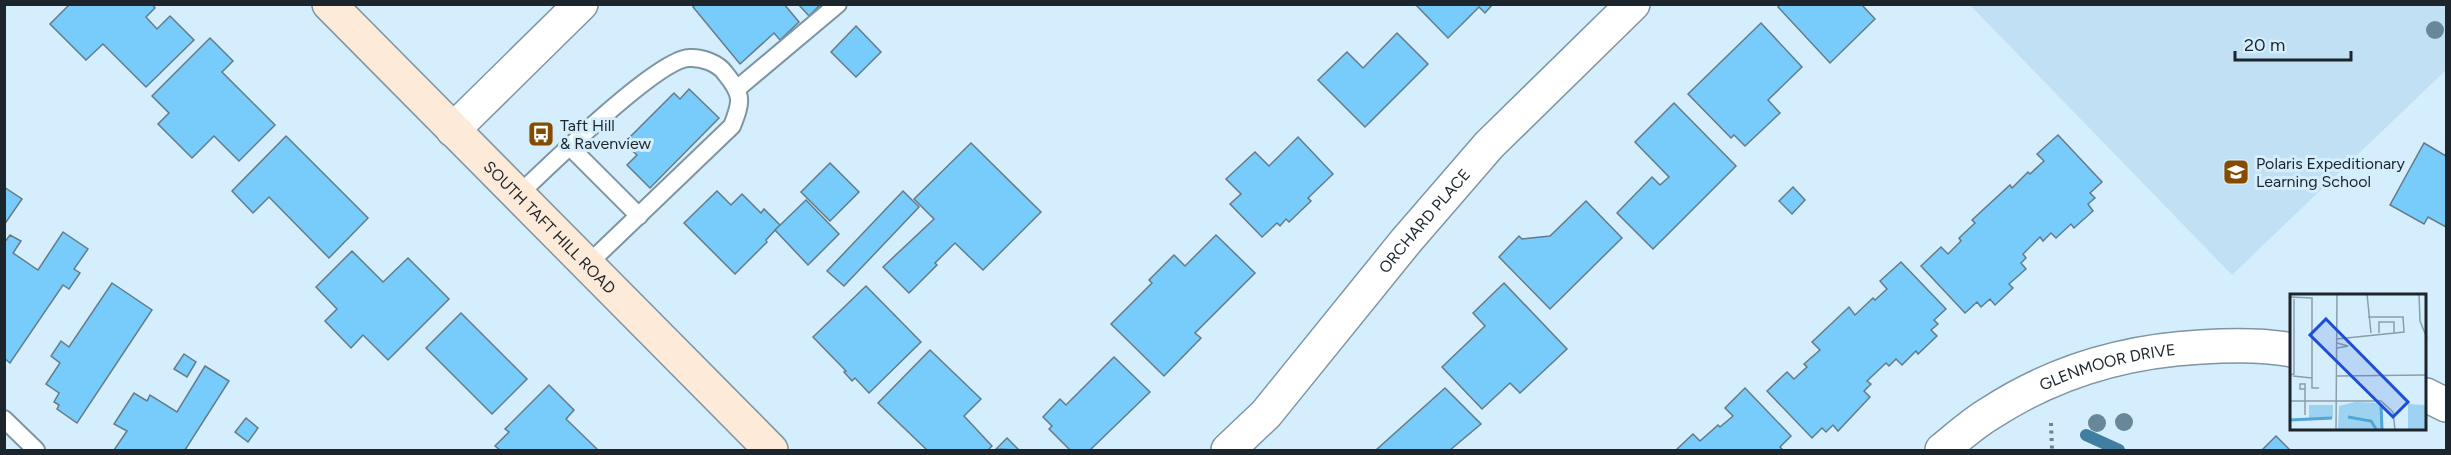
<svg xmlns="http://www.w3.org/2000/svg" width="2451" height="455" font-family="Figtree,sans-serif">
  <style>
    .built { fill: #c1e0f4 }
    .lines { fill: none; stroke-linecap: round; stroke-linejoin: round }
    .stream { stroke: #407fa1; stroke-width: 12 }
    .building { fill: #77ccfb; stroke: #657b88; stroke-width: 1.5 }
    .service-casing { stroke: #7e95a2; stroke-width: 20 }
    .minor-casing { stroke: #7e95a2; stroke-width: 36 }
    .secondary-casing { stroke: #7e95a2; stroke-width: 36 }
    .path { stroke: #70808a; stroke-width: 4; stroke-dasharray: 3 4.5; stroke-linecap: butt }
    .service { stroke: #fff; stroke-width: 16 }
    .minor { stroke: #fff; stroke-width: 33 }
    .secondary { stroke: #feead8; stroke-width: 33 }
    .tree { fill: #688899 }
    .labels { text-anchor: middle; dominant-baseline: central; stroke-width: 6; stroke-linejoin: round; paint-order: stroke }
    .poi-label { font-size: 16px; fill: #1c252b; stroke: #d5eefd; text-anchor: start }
    .street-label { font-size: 16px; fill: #1c252b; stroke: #d5eefd }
    .inset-river { fill: none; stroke: #50a6d4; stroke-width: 3 }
    .inset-road { fill: none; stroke: #8b9ea9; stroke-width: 1.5 }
    .view { fill: #1d4ed8; fill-opacity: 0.15; stroke: #1d4ed8; stroke-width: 3 }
    .inset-edge { fill: none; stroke: #1c252b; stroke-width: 3 }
  </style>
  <rect width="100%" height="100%" fill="#d5eefd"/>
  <polygon class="built" points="1970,5 2446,5 2446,70 2232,275"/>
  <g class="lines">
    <polyline class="stream" points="2086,435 2119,450"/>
  </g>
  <g class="building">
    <polygon points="70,4 152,4 155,8 146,17 157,29 170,16 194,40 146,87 103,44 86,60 50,24"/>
    <polygon points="695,4 784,4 799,22 780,40 774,33 740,64 693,7"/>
    <polygon points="798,4 821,4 809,16"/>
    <polygon points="1415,4 1493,4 1485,13 1479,7 1448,38"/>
    <polygon points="1781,4 1861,4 1875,19 1830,63 1778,7"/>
    <polygon points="1761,23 1802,67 1768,100 1780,113 1745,146 1734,135 1731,138 1688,94"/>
    <polygon points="856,26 881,52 856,77 831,52"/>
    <polygon points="1397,33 1428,64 1365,127 1318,80 1347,52 1363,68"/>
    <polygon points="210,38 233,61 222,72 275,125 239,161 214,136 192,158 158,124 169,113 152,96"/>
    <polygon points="689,89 719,118 650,188 627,165 637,155 624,143 674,93 680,99"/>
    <polygon points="1674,103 1736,166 1653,249 1617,213 1652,177 1660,185 1669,177 1635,142"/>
    <polygon points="2058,135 2102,182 2090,193 2095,198 2088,204 2093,211 2074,228 2071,224 2056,238 2051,233 2043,241 2040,237 2023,254 2026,258 2021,263 2026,269 2009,284 2013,288 1995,305 1990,299 1981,307 1977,302 1965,313 1921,266 1941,247 1948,254 1961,241 1959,238 1975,223 1972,220 2010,185 2012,188 2028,172 2030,174 2044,161 2037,154"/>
    <polygon points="286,136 368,218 329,258 269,197 253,213 232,191"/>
    <polygon points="1298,137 1333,174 1308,198 1311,201 1289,222 1286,219 1280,226 1277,223 1262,237 1230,204 1241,194 1226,179 1255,152 1269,166"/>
    <polygon points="971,143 1041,212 983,270 955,243 935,263 937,265 909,293 883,267 934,219 914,199"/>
    <polygon points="2424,143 2446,156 2446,227 2428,217 2424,224 2390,205"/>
    <polygon points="830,163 859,192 830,221 801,192"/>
    <polygon points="4,187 22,199 4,225"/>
    <polygon points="1793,187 1805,200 1792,214 1779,201"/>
    <polygon points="717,191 731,205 742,194 761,213 764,209 780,225 766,240 767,242 735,274 684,223"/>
    <polygon points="903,191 919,207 844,286 827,271"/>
    <polygon points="806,200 839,234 808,265 775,230"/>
    <polygon points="1586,201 1622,238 1550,309 1499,257 1519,236 1522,239 1550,236"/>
    <polygon points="63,232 88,249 74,269 80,273 69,289 63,285 10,363 4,358 4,243 10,235 21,241 13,253 38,270"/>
    <polygon points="1216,235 1255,273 1195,333 1201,338 1164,376 1111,324 1152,283 1149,280 1174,255 1185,266"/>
    <polygon points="352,251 383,282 408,258 449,299 388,360 363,335 351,348 325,321 337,309 316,287"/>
    <polygon points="1901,262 1946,309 1934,320 1938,324 1931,330 1937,336 1918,354 1916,351 1902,365 1896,359 1889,366 1886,363 1867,381 1871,384 1864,391 1870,397 1838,431 1833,425 1826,432 1822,428 1812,438 1767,391 1787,372 1794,379 1807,367 1804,364 1820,350 1812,342 1849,307 1855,315 1873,298 1875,300 1887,289 1880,281"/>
    <polygon points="112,283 152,310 77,423 57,409 59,405 54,402 59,393 46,384 60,363 51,356 61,341 69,347"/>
    <polygon points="1504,283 1567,349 1520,393 1510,383 1482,409 1442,367 1485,326 1473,313"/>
    <polygon points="866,286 921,342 869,393 855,378 852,381 844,372 846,371 813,337"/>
    <polygon points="461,313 527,379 492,414 426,348"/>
    <polygon points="930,350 981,399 964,416 992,446 988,450 927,450 878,403"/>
    <polygon points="184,354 196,362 187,377 174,369"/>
    <polygon points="1114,357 1150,392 1090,450 1070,450 1049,429 1052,426 1043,417 1060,399 1066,405"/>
    <polygon points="205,366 229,381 185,450 114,450 127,431 114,424 134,393 147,401 150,395 177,412"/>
    <polygon points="549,385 574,410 566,419 598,450 500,450 495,446 509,432 505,429"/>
    <polygon points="1445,388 1481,424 1450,450 1376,450"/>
    <polygon points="1745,388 1791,436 1780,447 1783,450 1676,450 1693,434 1700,441 1718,425 1720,427 1733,416 1725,408"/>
    <polygon points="246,418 258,428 248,442 235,432"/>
    <polygon points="2276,436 2290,450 2262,450"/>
    <polygon points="1007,438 1019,450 996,449"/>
  </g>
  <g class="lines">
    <defs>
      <g id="service">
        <polyline points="738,88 838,4"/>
        <polyline points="570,147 639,216"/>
        <path d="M518,195C546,169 657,59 689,58C701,57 718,63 725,73C743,95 742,101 732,126L587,265"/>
        <polyline points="4,419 36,450"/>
      </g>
      <g id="minor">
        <polyline points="453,130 581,4"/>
        <polyline points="2426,395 2446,405"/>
        <path id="s1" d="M1228,450L1266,414L1406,241L1489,145L1633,4"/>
        <path id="s2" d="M1942,450C1957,438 1972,424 1989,414C2053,372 2124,351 2201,347C2231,345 2262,344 2292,350"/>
      </g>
      <g id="secondary">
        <path id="s3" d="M329,4L771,450"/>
      </g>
    </defs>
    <use href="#service" class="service-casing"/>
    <use href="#minor" class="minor-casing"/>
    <use href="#secondary" class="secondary-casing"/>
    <polyline class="path" points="2051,423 2052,450"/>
    <use href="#service" class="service"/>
    <use href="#minor" class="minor"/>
    <use href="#secondary" class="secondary"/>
  </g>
  <g class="tree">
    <circle cx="2435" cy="30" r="9"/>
    <circle cx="2124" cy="422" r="9"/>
    <circle cx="2097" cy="423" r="9"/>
  </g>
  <defs>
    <symbol id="bus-square" viewBox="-11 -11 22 22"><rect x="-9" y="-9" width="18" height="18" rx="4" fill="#854c00" stroke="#d5eefd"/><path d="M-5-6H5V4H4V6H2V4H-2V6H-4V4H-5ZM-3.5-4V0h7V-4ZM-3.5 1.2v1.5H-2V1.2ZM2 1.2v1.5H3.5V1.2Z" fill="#fff"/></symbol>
    <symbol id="school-square" viewBox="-11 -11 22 22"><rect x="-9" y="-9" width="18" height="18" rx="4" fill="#854c00" stroke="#d5eefd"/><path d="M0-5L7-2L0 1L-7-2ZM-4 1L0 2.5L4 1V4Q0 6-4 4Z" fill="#fff"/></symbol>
  </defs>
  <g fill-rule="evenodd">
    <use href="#bus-square" x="526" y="119" width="30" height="30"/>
    <use href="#school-square" x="2221" y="157" width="30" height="30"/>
  </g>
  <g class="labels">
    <g class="poi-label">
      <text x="560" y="125">Taft Hill<tspan x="560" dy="18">&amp; Ravenview</tspan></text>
      <text x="2256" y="163">Polaris Expeditionary<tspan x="2256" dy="18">Learning School</tspan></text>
    </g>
    <g class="street-label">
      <text stroke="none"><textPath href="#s1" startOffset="302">ORCHARD PLACE</textPath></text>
      <text stroke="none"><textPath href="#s3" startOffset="314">SOUTH TAFT HILL ROAD</textPath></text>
      <text stroke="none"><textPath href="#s2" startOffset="188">GLENMOOR DRIVE</textPath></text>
    </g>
  </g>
  <g transform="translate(2290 294)">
    <rect width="136" height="136" fill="#d5eefd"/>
    <path d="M65,108L90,109L92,136H48L49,112ZM118,110L136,111V136H118ZM19,111H43V124H19Z" fill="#9ed2f1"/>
    <path class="inset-river" d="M91,110L92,136M58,123L81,127L86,135M0,126L42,124"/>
    <path class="inset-road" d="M77,0L81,39M129,0L130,27L137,44M0,3L22,4V94H29M89,39V28H104V39M47,45L114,38L113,23H78M47,49L58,52L47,54M0,81L4,80V5M3,82L22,84M46,82L137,81M0,107H91L103,118L105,136M15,121V90H10V95H15M46,136L47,0"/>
    <path class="view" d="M36,25L118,108L103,123L20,41Z"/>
    <rect width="136" height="136" class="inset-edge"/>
  </g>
  <rect width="2451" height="455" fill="none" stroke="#1c252b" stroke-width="12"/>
  <path d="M2235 51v9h116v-9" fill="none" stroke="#1c252b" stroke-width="3"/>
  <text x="2244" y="51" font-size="18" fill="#1c252b" stroke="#d5eefd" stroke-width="4.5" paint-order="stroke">20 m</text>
</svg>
